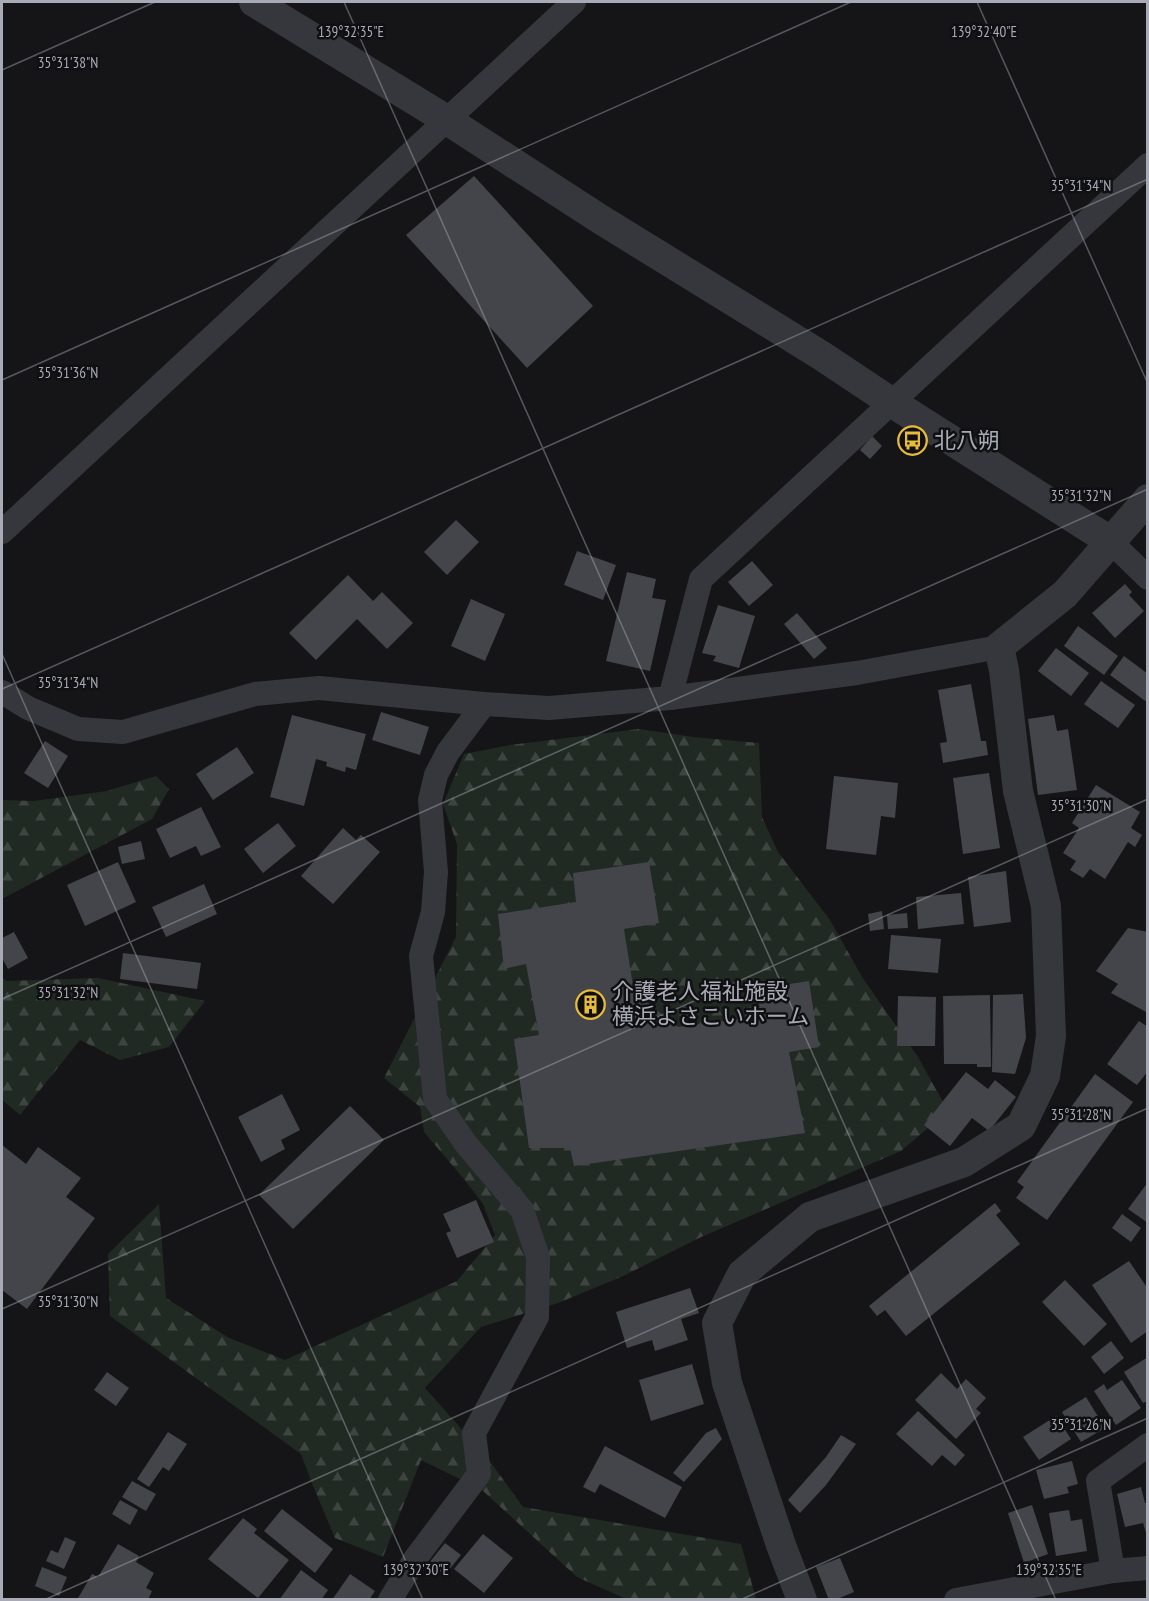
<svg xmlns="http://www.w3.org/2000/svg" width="1149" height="1601" font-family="'PT Sans Narrow','Noto Sans JP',sans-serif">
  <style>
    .forest { fill: url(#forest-firs) }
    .building { fill: #44454a }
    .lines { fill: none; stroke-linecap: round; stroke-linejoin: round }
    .minor { stroke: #36373c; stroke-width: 24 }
    .tertiary { stroke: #36373c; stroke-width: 30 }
    .ticks { fill: none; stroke: #a8abb6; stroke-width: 1.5; stroke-opacity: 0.45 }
    .labels { text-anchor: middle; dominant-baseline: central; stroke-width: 5; stroke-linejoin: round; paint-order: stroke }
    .poi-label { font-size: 22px; fill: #a8abb6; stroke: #101012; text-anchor: start }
    .ticks-label { font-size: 15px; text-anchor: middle; fill: #a8abb6; stroke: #101012; stroke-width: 5; stroke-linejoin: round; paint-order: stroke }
  </style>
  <defs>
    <pattern id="forest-firs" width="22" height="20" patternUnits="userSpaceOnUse" patternTransform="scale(1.5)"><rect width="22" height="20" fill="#212923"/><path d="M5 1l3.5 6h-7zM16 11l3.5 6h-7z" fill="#3e4541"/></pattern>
  </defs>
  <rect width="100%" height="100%" fill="#151517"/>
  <g class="forest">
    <polygon points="639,729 693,737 759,743 762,817 778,852 830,920 862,977 918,1057 948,1111 901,1151 699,1238 621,1277 558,1303 481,1327 425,1388 489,1460 523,1507 741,1544 756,1599 626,1599 577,1577 482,1490 421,1460 383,1557 335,1538 311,1481 301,1454 110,1316 108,1254 159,1204 166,1298 229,1338 285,1360 457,1281 495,1235 483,1204 464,1179 424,1132 420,1107 384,1078 456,937 457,844 443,804 464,754 510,745"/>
    <polygon points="156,776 169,789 152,819 2,899 2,800 34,801 107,791"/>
    <polygon points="2,978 7,981 98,978 205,1001 169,1047 120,1060 80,1040 20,1115 2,1100"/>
  </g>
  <g class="building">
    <polygon points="474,176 593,306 527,368 406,235"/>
    <polygon points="872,436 882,446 870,459 860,450"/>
    <polygon points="456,520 479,542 447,575 424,552"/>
    <polygon points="577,551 616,565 603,600 564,585"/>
    <polygon points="752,561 773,585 749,606 728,582"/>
    <polygon points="627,572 656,579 652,598 666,600 650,671 606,661"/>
    <polygon points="348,575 373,601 382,592 413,623 387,649 357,619 316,660 289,633"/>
    <polygon points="1125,584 1132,592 1129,595 1144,611 1115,638 1092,613"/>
    <polygon points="471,599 505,614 485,661 451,646"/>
    <polygon points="718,605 755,616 739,668 713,661 716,656 702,653"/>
    <polygon points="797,613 827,648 814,659 784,624"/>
    <polygon points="1078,626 1118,656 1104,675 1064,646"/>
    <polygon points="1056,648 1089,673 1071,696 1038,671"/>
    <polygon points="1124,656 1148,674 1148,703 1110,675"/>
    <polygon points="1101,681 1135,705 1118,728 1084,704"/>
    <polygon points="971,684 981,741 986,741 988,755 943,763 940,743 947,742 938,690"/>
    <polygon points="381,712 429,727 420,755 372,740"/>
    <polygon points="292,715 366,734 356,770 346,767 345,772 326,766 327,762 316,759 304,806 270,797"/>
    <polygon points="1054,715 1057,731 1068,729 1077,790 1038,795 1028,719"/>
    <polygon points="45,741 68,756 48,788 24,773"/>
    <polygon points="237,747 254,773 213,800 196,774"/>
    <polygon points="989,773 1000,848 963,854 953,778"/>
    <polygon points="834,776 898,783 895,818 881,816 876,855 826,849"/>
    <polygon points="1096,785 1140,812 1131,828 1142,835 1135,847 1128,842 1105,879 1090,869 1083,878 1070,870 1076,861 1063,853 1079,828 1072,823"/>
    <polygon points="201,807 221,847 201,856 196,846 170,858 156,829"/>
    <polygon points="278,823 296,846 263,873 244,849"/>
    <polygon points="343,828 356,840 361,835 380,852 333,904 301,876"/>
    <polygon points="141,841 145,859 122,864 118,847"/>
    <polygon points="118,862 136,902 85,926 67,885"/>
    <polygon points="649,862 659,923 624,929 634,992 678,1027 760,1016 758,989 809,981 819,1047 789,1052 805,1133 574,1166 570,1148 529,1148 514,1039 539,1035 526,964 504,969 498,914 576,902 573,873"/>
    <polygon points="1006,871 1011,922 974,927 968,877"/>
    <polygon points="204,884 217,914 166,937 152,907"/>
    <polygon points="961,893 964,924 918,929 916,897"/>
    <polygon points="882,911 884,929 870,931 868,914"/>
    <polygon points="907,913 908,928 888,929 887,915"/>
    <polygon points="1128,928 1148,932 1148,1013 1111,993 1118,984 1096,971"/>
    <polygon points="14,932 28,958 8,969 2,958 2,938"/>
    <polygon points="891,935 941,939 938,973 888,969"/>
    <polygon points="123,953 201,963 197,989 120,979"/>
    <polygon points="1023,994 1026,1038 1015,1074 992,1072 993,995"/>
    <polygon points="990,995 991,1067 977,1067 977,1064 944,1064 943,996"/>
    <polygon points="898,996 936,997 935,1046 897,1046"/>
    <polygon points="1139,1021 1148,1027 1148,1071 1137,1085 1107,1064"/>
    <polygon points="966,1072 988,1089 995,1080 1016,1097 989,1131 972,1118 950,1146 924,1125"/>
    <polygon points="1095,1074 1133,1102 1047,1220 1016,1198 1024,1187 1017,1182"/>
    <polygon points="282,1094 300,1130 281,1140 285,1149 261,1162 238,1117"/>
    <polygon points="350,1106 384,1140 293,1229 259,1195"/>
    <polygon points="2,1145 26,1164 38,1147 81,1178 66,1197 95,1218 27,1309 2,1290"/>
    <polygon points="1148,1182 1148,1223 1128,1209"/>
    <polygon points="476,1200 494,1242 457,1258 446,1233 451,1231 443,1214"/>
    <polygon points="995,1203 1001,1211 996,1215 1020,1244 906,1336 885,1310 877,1316 869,1306"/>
    <polygon points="1122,1214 1141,1228 1131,1242 1112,1228"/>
    <polygon points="1129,1261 1148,1289 1148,1331 1131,1343 1092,1285"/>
    <polygon points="1065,1280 1107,1324 1084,1346 1042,1302"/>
    <polygon points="690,1288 699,1313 681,1319 688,1340 655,1351 652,1340 627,1348 616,1312"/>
    <polygon points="1111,1341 1124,1358 1104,1374 1091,1357"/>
    <polygon points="1148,1357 1148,1401 1143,1403 1124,1372"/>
    <polygon points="692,1364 704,1404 651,1421 639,1380"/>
    <polygon points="107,1372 129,1388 116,1406 94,1390"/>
    <polygon points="941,1373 957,1389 966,1379 986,1398 976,1409 981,1413 956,1439 915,1400"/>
    <polygon points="1122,1380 1141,1408 1116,1425 1094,1391 1104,1384 1107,1390"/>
    <polygon points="1086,1397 1105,1428 1081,1442 1062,1412"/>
    <polygon points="918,1411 965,1455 955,1466 942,1455 932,1466 896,1434"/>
    <polygon points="1056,1416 1071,1439 1039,1460 1023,1437"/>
    <polygon points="716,1428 722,1439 684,1482 673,1473 706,1433"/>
    <polygon points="168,1432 187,1444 169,1471 163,1467 149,1487 137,1479"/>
    <polygon points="841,1435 856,1444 826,1485 800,1513 788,1500 826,1457"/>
    <polygon points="605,1446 682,1487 665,1518 600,1484 595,1493 583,1487"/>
    <polygon points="1072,1461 1078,1484 1067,1487 1069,1493 1044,1499 1036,1470"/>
    <polygon points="132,1481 156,1494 146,1511 122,1497"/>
    <polygon points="1141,1487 1145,1503 1148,1503 1147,1536 1143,1523 1125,1527 1117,1494"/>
    <polygon points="120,1500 138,1510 130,1525 112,1514"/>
    <polygon points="1032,1505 1048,1554 1024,1563 1008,1513"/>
    <polygon points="282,1509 333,1549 315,1573 264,1531"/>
    <polygon points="1069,1510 1071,1521 1082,1519 1087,1551 1056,1556 1049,1513"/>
    <polygon points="243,1518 257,1529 254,1533 289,1560 258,1598 208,1559"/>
    <polygon points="483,1534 513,1558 484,1593 454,1569"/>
    <polygon points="65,1537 76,1542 64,1569 46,1561 51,1550 58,1553"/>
    <polygon points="445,1543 461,1555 445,1575 429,1563"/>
    <polygon points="118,1544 139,1556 136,1562 154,1573 146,1588 152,1591 148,1600 77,1600 92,1574 98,1577"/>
    <polygon points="840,1558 854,1592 835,1600 829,1600 816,1567"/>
    <polygon points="42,1567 67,1577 59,1596 35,1586"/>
    <polygon points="301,1570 328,1590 321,1600 279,1600"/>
    <polygon points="350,1574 375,1591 369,1600 332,1600"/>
  </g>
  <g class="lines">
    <g class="minor">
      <polyline points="2,532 574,2"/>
      <polyline points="1110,541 1148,578"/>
      <polyline points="2,692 28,708 78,729 123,732 255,694 319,688 484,704 549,708 670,698 857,673 999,647"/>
      <polyline points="670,698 701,579 1148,165"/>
      <polyline points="1113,1571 1098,1481 1148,1445"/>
      <polyline points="390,1600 415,1559 479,1474 474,1433 537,1317 538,1257 522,1210 466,1144 435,1099 421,956 433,912 436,872 430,800 436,775 448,752 484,704"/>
      <polyline points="956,1600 1113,1571 1148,1568"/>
    </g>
    <g class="tertiary">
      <polyline points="254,2 447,120 600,219 822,356 891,402 1110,541"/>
      <polyline points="802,1600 781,1545 727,1383 717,1323 742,1274 810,1217 964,1162 1021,1126 1045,1076 1051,1036 1046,906 1018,791 1004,670 999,647 1065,594 1148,499"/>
    </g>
  </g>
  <path class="ticks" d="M344,2L1056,1600M977,2L1148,384M2,70L155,2M2,380L851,2M2,654L423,1600M2,689L1148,179M2,999L1148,489M2,1309L1148,799M44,1600L1148,1108M740,1600L1148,1418"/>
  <defs>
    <symbol id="bus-ring" viewBox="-11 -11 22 22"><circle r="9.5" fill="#101012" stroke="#e8bc3b" stroke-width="1.5"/><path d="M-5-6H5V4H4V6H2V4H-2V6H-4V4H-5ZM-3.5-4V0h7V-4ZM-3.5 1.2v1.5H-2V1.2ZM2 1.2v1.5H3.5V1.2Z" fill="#e8bc3b"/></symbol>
    <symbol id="building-ring" viewBox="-11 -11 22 22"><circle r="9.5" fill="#101012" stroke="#e8bc3b" stroke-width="1.5"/><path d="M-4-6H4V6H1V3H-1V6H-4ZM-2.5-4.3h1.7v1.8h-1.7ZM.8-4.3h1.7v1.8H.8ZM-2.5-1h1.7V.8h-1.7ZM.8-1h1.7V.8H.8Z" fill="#e8bc3b"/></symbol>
  </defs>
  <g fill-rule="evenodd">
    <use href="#bus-ring" x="896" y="424" width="33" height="33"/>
    <use href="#building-ring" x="574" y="988" width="33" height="33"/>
  </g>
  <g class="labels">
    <g class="poi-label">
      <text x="934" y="440">北八朔</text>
      <text x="612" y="991">介護老人福祉施設<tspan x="612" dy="25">横浜よさこいホーム</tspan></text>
    </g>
  </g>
  <g class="ticks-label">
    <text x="351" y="37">139°32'35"E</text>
    <text x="984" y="37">139°32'40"E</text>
    <text x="68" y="68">35°31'38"N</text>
    <text x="1081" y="191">35°31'34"N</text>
    <text x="68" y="378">35°31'36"N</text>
    <text x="1081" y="501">35°31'32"N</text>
    <text x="68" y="688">35°31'34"N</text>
    <text x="1081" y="811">35°31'30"N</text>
    <text x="68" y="998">35°31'32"N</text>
    <text x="1081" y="1120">35°31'28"N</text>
    <text x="68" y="1307">35°31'30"N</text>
    <text x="1081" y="1430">35°31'26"N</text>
    <text x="416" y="1575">139°32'30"E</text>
    <text x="1049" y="1575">139°32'35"E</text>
  </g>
  <rect width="1149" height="1601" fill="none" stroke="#a8abb6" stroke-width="6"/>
</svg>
